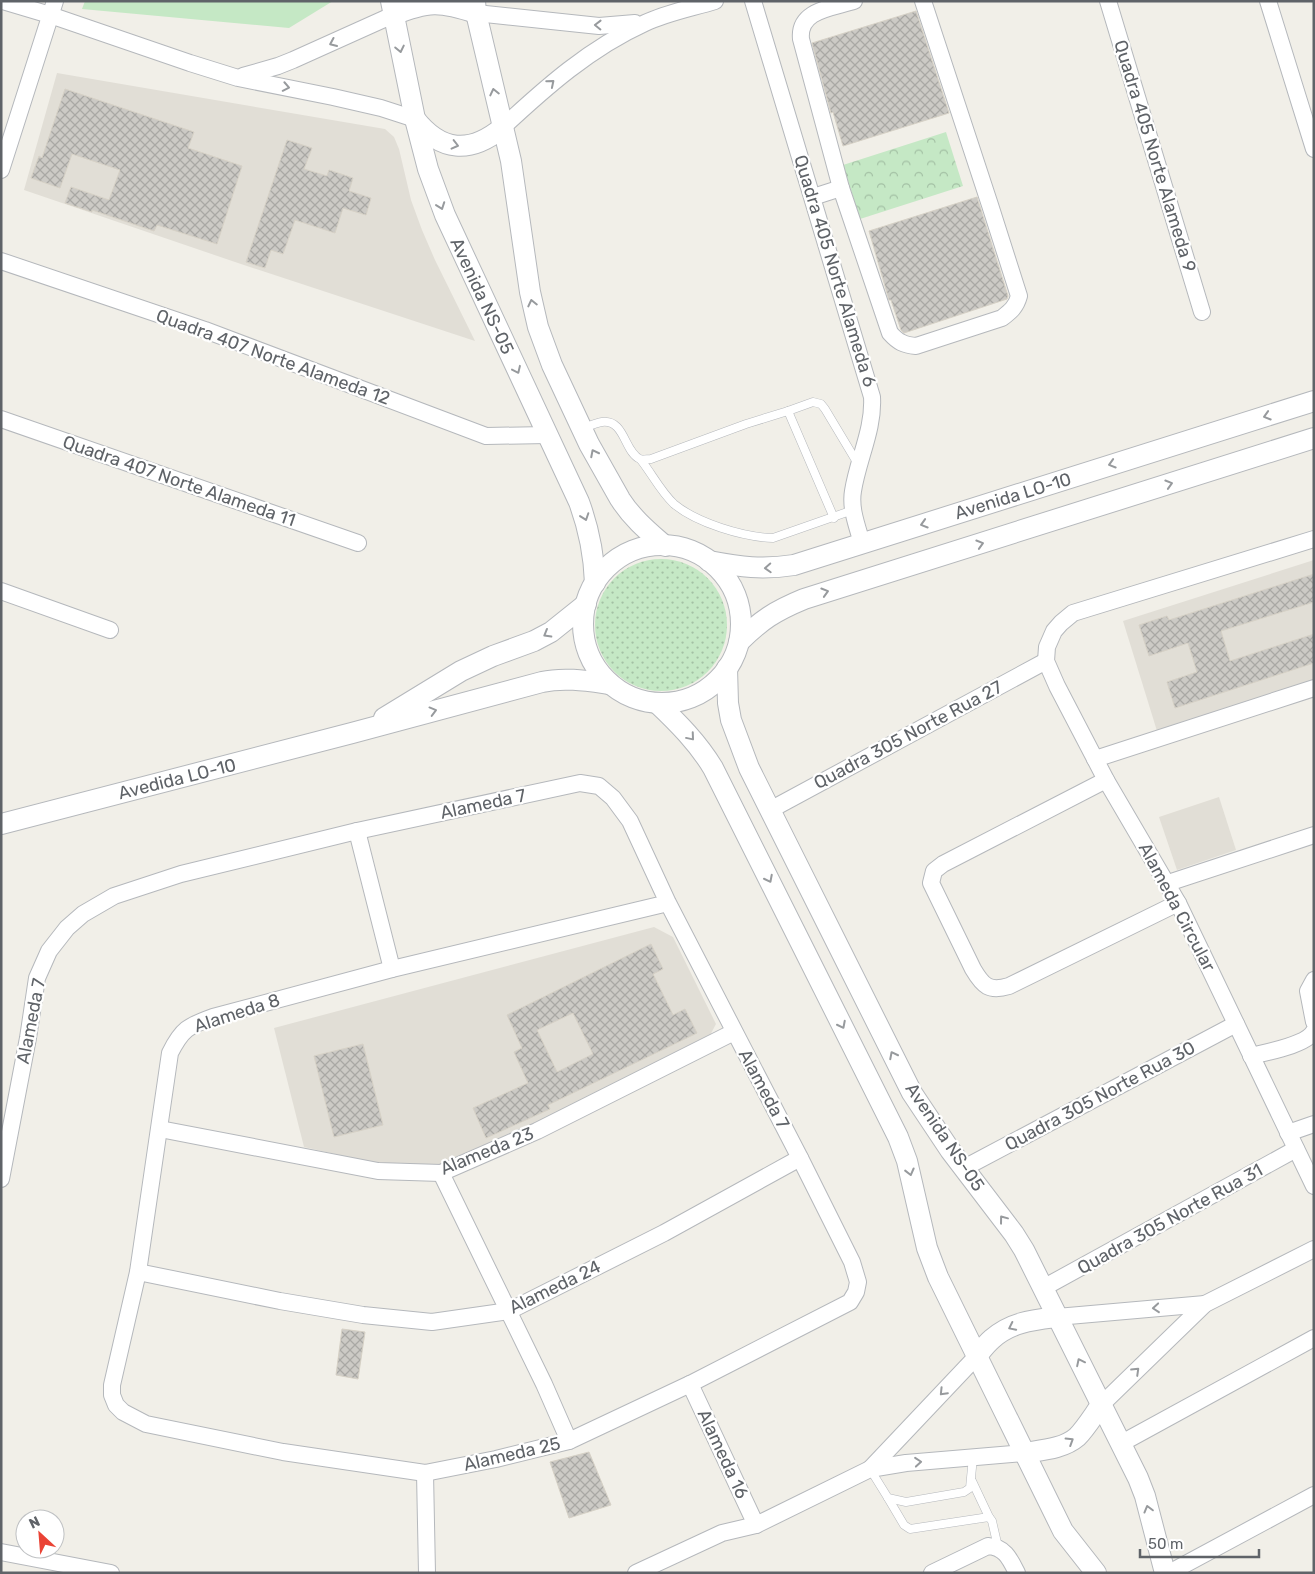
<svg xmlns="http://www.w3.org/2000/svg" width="1315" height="1574" font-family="Rubik,sans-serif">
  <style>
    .education { fill: #e1ded6 }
    .grass { fill: url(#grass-dots) }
    .forest { fill: url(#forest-crowns) }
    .garden { fill: #c5e8c5 }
    .building { fill: url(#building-cross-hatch); stroke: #d6d1c6; fill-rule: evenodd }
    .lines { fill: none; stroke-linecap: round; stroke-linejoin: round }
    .service-casing { stroke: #b5b8bc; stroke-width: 9 }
    .minor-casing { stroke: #b5b8bc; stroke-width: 18 }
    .tertiary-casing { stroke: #b5b8bc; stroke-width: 22 }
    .service { stroke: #fff; stroke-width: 8 }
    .minor { stroke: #fff; stroke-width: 16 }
    .tertiary { stroke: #fff; stroke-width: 20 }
    .oneway { stroke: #979a9d }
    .labels { text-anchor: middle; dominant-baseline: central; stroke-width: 4.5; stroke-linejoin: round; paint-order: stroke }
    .street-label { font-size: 18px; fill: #5f6368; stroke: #fff }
  </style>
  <defs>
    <pattern id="grass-dots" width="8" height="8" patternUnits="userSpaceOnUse" patternTransform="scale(1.25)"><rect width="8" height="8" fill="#c5e8c5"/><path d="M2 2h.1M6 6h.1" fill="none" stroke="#a3c0a4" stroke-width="1.8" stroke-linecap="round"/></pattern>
    <pattern id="forest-crowns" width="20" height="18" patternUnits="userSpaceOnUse" patternTransform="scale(1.25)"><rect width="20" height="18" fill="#c5e8c5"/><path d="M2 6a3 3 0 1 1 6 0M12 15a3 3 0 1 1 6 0" fill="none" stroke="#a3c0a4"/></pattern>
    <pattern id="building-cross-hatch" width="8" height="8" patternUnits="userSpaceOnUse" patternTransform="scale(1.25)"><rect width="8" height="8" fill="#cccac5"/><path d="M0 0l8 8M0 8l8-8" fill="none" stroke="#a9a8a4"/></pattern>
  </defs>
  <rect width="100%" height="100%" fill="#f1efe8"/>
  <g class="education">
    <polygon points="57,73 385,129 394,137 399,149 411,200 422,230 435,260 475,341 238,263 24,190"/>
    <polygon points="1314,560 1314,680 1157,731 1123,621"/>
    <polygon points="1219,797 1236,850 1177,870 1159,817"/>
    <polygon points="654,927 673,937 716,1024 708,1039 539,1124 439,1167 379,1164 304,1147 274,1028"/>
  </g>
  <circle class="grass" cx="661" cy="625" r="66"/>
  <polygon class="forest" points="946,132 963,186 860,219 843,165"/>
  <polygon class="garden" points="85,1 333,1 289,28 82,9"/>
  <g class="building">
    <polygon points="916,11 949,113 843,146 833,112 831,113 812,43"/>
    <polygon points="65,89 194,132 188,148 242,166 217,244 157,225 154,231 92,210 92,212 65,203 71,187 109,200 120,170 72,154 60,188 31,178 39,156 42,158"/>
    <polygon points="287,140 312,148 304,169 327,176 329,170 353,178 349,191 371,198 366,215 343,208 335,233 295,220 283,254 271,250 265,268 246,262"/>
    <polygon points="977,197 1008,296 1007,299 904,333 901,330 891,300 889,300 869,231"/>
    <polygon points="1314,574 1314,602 1221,631 1230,661 1314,634 1314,663 1175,708 1167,682 1197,672 1188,643 1149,656 1139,625 1167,616 1169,620"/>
    <path d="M651,944L663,969L653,974L673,1015L685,1009L697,1033L548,1105L550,1109L486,1138L473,1108L528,1083L514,1052L522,1048L507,1015ZM573,1013L593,1054L557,1072L537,1030Z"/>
    <polygon points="363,1044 383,1125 334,1137 314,1056"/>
    <polygon points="342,1329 365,1332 358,1379 336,1375"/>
    <polygon points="589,1452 611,1505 569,1518 550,1462"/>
  </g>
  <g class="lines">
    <defs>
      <g id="service">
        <polyline points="788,411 834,518"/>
        <path d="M583,428C589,426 596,423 602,422C625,419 624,452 640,459C643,460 647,459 651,459L746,424L788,411L813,402L821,404L825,409L858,464"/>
        <path d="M641,460C652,474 661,492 674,504C697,523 743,537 773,538L853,510"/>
        <polyline points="870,1469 888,1498 906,1502 964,1492 970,1488 973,1457"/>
        <polyline points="972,1481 989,1517"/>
        <polyline points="888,1498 904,1525 910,1529 989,1517 992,1521 998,1547"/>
      </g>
      <g id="minor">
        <polyline points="3,1 50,15 190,63 238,78 333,97 381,108 415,119"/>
        <path d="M753,1L872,397C874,429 858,459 853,491C850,508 857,526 862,543"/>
        <path d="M854,1C832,8 798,10 801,39L841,188L890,333C898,342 904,345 916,346L1002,318C1011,311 1016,307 1019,296L990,205L923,1"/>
        <polyline points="1108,1 1202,312"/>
        <polyline points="1268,1 1314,149"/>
        <polyline points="476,13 599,26 635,23"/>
        <polyline points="243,76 278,66 293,60 393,15"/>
        <path d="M502,128C546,87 590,48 645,23C666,13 692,8 715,1"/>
        <polyline points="1,170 55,1"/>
        <polyline points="813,197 841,188"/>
        <polyline points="1,261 205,330 486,436 547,435"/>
        <polyline points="1,419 358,543"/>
        <polyline points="1314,539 1073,613 1061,623 1054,631 1047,647 1046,661 1057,686 1106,780 1178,903 1314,1186"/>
        <polyline points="1,591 110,630"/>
        <polyline points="1095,759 1314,688"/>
        <path d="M1106,780L943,864L934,871L931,883L973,969C983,986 989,992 1009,986L1178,903"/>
        <polyline points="770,810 1046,661"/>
        <polyline points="357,831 392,969"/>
        <polyline points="1168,883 1314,835"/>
        <polyline points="1314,980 1308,991 1314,1022"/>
        <path d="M1251,1056C1267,1052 1307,1045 1314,1031"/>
        <polyline points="160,1129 378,1171 441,1173 537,1131 734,1032"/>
        <polyline points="1288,1133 1314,1124"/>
        <polyline points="964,1168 1236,1024"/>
        <polyline points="441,1173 544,1384 569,1441"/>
        <path d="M1,1179L28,1038L37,978L49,951L67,928L83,914L114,896L181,874L357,831L580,783L599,786L613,798L630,821L668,903L800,1158L852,1262L858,1282L856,1292L850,1302L690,1384L569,1441L496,1459L425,1473L283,1452L146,1424L123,1412L116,1405L112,1395V1385L138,1272L170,1053C182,1029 188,1026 213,1017L392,969L668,903"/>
        <polyline points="138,1272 280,1301 363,1315 432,1322 509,1311 664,1233 800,1158"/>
        <polyline points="1043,1288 1296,1149"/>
        <polyline points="1057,1317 1205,1304"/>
        <polyline points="690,1384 756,1525"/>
        <polyline points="1101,1405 1205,1304 1314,1249"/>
        <polyline points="1120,1444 1314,1338"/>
        <polyline points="870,1469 976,1357"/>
        <polyline points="425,1473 427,1573"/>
        <polyline points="1,1552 111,1573"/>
        <polyline points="636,1573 722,1533 756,1525 870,1469 906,1463 1024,1453"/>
        <path d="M932,1573L988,1546C1005,1547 1010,1559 1017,1573"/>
        <polyline points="1169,1573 1314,1495"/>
      </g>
      <g id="tertiary">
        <path d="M391,1L415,119L428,169L445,215L579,502C589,529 594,554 595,583"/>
        <path d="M475,1L476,13L511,161L530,292L538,327L552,365L589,444L620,499C632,518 649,532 665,546"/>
        <path d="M393,15C428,1 440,1 476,13"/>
        <path d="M415,119C441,152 470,154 502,128"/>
        <circle cx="662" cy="624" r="79"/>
        <path d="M709,561C741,567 762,570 794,565L1314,401"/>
        <path d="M739,642C761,620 775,611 804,599L1314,438"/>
        <polyline points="727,668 728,703 731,720 749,768 912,1093 950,1150 1014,1234 1024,1250 1138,1478 1145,1496 1165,1573"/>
        <path d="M657,703C678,723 698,743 713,768L898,1137L907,1161L927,1248L938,1277L1063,1531L1096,1573"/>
        <polyline points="384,718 461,671 493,656 534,641 551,632 586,604"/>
        <path d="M1,824L352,733L542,682C564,677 588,681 610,684"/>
        <path d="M976,1357C981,1351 986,1344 992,1339C1011,1322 1033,1320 1057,1317"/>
        <path d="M1024,1453C1042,1450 1063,1449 1077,1437C1086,1428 1093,1416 1101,1405"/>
      </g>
    </defs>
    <use href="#service" class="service-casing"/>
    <use href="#minor" class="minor-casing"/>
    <use href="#tertiary" class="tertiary-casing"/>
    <use href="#service" class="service"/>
    <use href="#minor" class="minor"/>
    <use href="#tertiary" class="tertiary"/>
  </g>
  <defs><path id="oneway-chevron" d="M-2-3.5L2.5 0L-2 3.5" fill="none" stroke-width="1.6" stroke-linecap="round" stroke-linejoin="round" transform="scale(1.25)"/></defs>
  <g class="oneway">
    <use href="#oneway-chevron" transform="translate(598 25) rotate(-179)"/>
    <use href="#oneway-chevron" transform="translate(333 43) rotate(156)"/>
    <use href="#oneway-chevron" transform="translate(400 49) rotate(78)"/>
    <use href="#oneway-chevron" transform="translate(551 83) rotate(-40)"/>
    <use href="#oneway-chevron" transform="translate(286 87) rotate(11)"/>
    <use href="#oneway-chevron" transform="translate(494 92) rotate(-103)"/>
    <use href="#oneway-chevron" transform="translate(455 145) rotate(14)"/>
    <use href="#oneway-chevron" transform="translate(441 206) rotate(70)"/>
    <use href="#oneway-chevron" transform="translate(532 303) rotate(-103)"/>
    <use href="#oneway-chevron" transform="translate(517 370) rotate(65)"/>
    <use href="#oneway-chevron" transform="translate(1267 416) rotate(163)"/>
    <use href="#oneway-chevron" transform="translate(594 453) rotate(-117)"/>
    <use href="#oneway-chevron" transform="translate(1112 464) rotate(163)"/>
    <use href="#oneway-chevron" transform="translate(1169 484) rotate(-17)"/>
    <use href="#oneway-chevron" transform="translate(585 517) rotate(71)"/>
    <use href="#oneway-chevron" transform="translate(924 524) rotate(163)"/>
    <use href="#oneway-chevron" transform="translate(980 544) rotate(-17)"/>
    <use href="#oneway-chevron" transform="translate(768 568) rotate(177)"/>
    <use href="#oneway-chevron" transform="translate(825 592) rotate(-17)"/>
    <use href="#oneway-chevron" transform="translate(547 634) rotate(150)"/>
    <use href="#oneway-chevron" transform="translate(433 711) rotate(-15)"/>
    <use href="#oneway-chevron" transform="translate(691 737) rotate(50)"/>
    <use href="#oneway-chevron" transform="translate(769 879) rotate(63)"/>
    <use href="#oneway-chevron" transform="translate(842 1025) rotate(63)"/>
    <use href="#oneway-chevron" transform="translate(893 1055) rotate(-117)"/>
    <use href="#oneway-chevron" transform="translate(910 1172) rotate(76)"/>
    <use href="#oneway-chevron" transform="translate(1003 1219) rotate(-127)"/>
    <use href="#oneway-chevron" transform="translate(1156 1308) rotate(175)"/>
    <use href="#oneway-chevron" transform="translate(1012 1327) rotate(154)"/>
    <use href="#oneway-chevron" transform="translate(1080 1362) rotate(-116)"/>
    <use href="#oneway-chevron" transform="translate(1136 1371) rotate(-44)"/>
    <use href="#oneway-chevron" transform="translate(943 1392) rotate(134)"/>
    <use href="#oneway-chevron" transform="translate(1070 1441) rotate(-32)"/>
    <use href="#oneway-chevron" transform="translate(918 1462) rotate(-5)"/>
    <use href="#oneway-chevron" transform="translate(1148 1509) rotate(-105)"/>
  </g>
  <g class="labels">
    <g class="street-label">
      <text transform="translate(1155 156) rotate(73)">Quadra 405 Norte Alameda 9</text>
      <text transform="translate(835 271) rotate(73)">Quadra 405 Norte Alameda 6</text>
      <text transform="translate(482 296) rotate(65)">Avenida NS-05</text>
      <text transform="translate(273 357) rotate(20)">Quadra 407 Norte Alameda 12</text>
      <text transform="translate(179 481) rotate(19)">Quadra 407 Norte Alameda 11</text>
      <text transform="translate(1013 496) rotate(-17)">Avenida LO-10</text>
      <text transform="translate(908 735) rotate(-28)">Quadra 305 Norte Rua 27</text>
      <text transform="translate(177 779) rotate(-14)">Avedida LO-10</text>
      <text transform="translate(483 804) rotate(-12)">Alameda 7</text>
      <text transform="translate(1177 907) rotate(62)">Alameda Circular</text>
      <text transform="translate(237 1013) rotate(-18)">Alameda 8</text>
      <text transform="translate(31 1021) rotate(-79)">Alameda 7</text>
      <text transform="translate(764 1089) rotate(62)">Alameda 7</text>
      <text transform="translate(1100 1096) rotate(-28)">Quadra 305 Norte Rua 30</text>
      <text transform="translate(945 1137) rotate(56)">Avenida NS-05</text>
      <text transform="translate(487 1151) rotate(-22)">Alameda 23</text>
      <text transform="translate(1170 1219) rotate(-29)">Quadra 305 Norte Rua 31</text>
      <text transform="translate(555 1287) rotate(-26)">Alameda 24</text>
      <text transform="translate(512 1454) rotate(-13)">Alameda 25</text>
      <text transform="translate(723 1454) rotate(65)">Alameda 16</text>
    </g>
  </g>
  <rect width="1315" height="1574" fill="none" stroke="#5f6368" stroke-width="5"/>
  <g transform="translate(40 1534) rotate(334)"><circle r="24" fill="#ffffff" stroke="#bfc1c3"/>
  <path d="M0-4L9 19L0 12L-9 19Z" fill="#ea4335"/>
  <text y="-8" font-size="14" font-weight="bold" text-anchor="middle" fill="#5f6368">N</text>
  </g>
  <path d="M1140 1549v8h119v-8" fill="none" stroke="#5f6368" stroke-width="2.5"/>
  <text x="1148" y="1549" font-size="15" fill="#5f6368" stroke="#ffffff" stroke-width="4" paint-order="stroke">50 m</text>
</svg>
